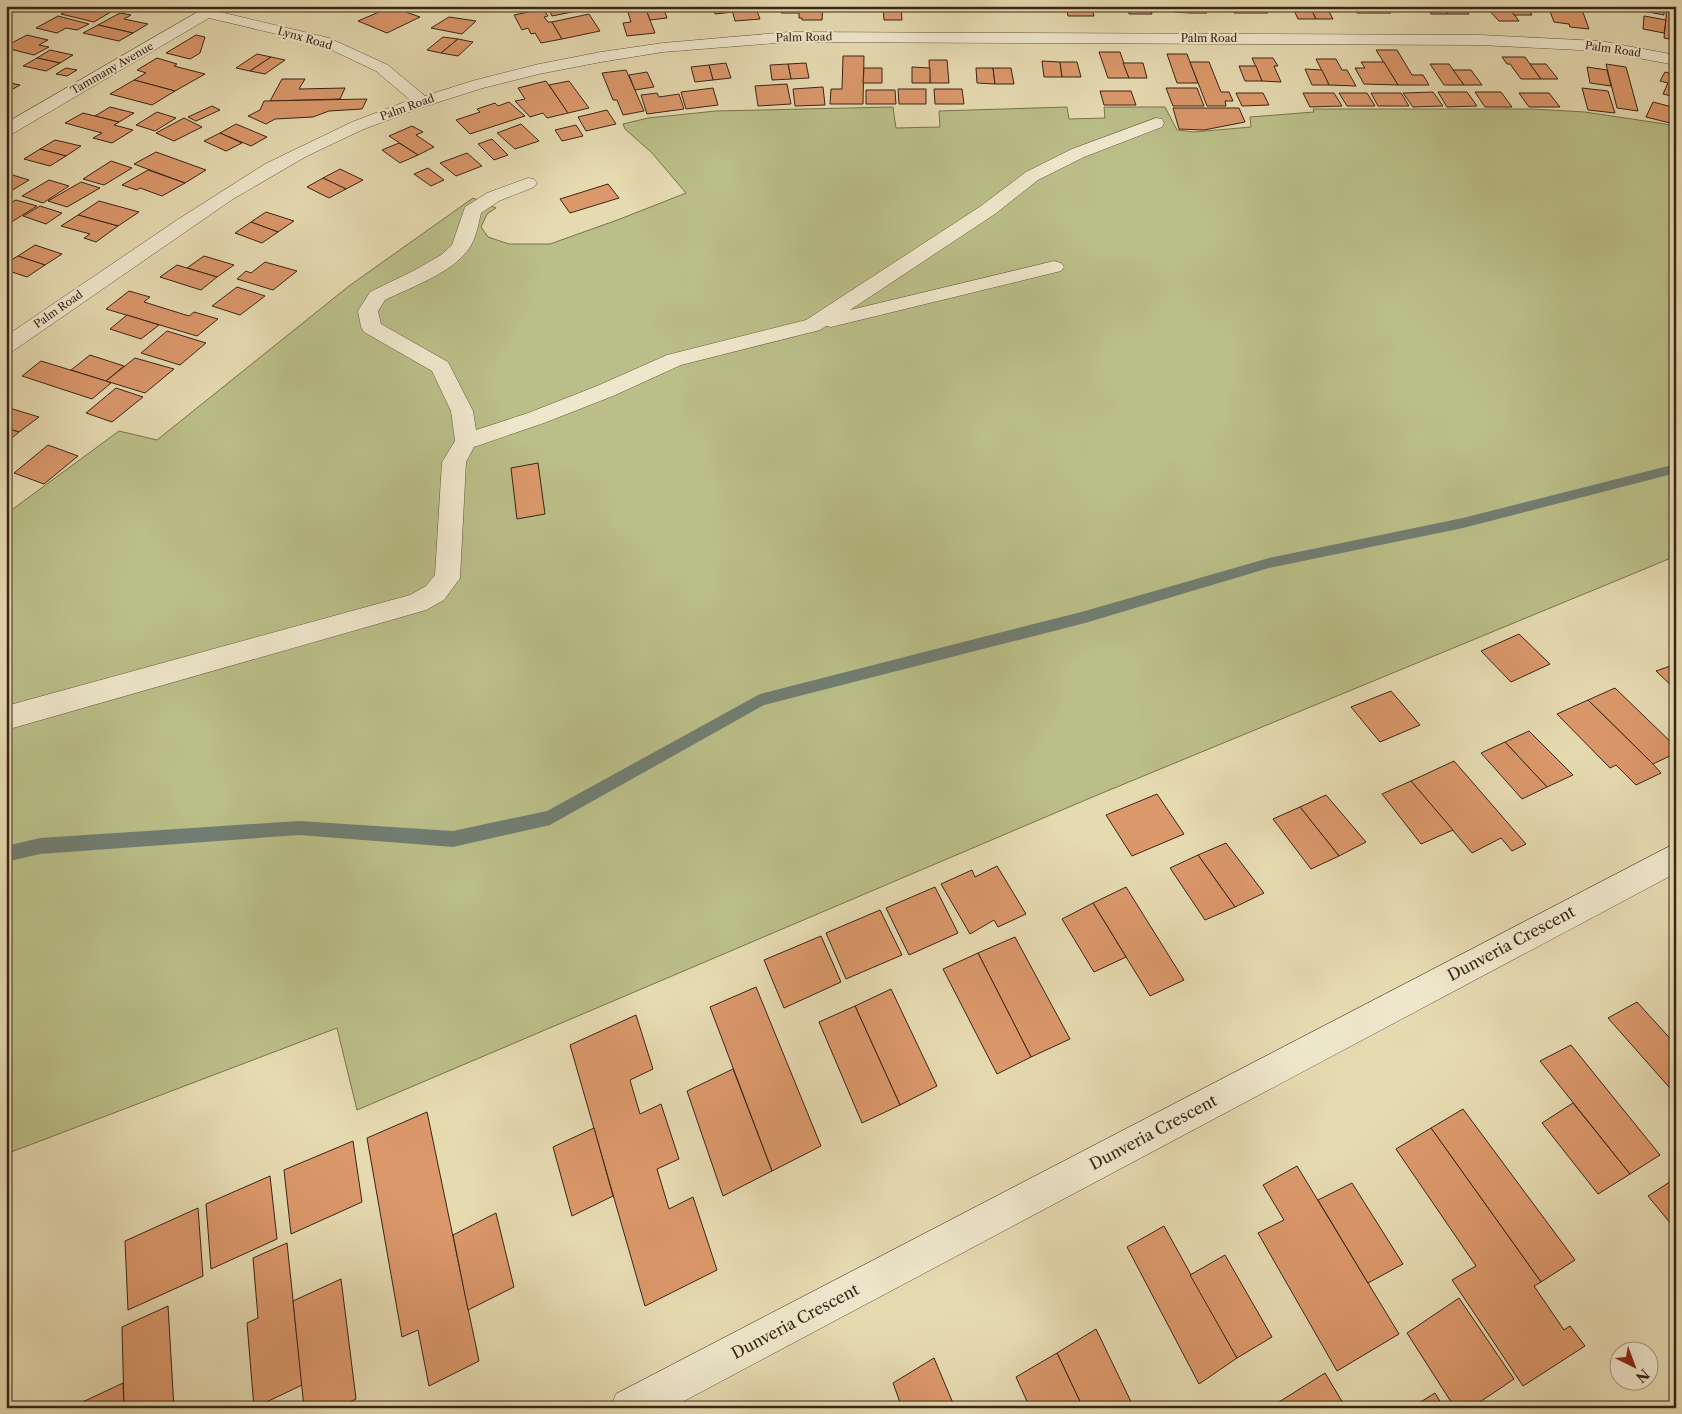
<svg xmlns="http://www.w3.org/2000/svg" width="1682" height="1414" font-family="'Libre Caslon Text',serif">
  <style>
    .green { fill: #babe88; stroke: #7a724e }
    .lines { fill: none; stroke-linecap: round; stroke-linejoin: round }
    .stream { fill: #717e72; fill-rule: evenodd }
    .building { fill: #db986b; stroke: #392515 }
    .minor-casing { stroke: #64523c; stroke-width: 1 }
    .minor { fill: #efe7cc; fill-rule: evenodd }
    .labels { text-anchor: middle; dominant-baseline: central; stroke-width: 4; stroke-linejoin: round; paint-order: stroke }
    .far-street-label { font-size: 11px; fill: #392515; stroke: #efe7cc }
    .near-street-label { font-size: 16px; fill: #392515; stroke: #efe7cc }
  </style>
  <rect width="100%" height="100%" fill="#e6dab1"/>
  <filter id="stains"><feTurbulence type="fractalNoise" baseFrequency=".004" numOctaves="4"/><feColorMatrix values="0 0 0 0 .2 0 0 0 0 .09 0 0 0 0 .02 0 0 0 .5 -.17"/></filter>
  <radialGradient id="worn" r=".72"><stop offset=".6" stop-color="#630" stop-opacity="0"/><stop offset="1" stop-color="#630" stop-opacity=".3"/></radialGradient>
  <polygon class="green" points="893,107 896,128 940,127 939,111 1067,107 1069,119 1105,118 1104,107 1165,107 1177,130 1194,132 1251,127 1250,117 1314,112 1313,109 1532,109 1585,112 1665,124 1676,127 1676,556 1095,796 357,1110 337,1028 6,1154 6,514 119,431 157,440 349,286 473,198 496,208 487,214 481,227 488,237 509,244 550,244 620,219 686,193 652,153 625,129 623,124 648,118 716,111"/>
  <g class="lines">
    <polygon class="stream" points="1676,464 1676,473 1463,528 1269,568 1085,623 764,705 550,825 453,847 299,835 40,854 6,862 6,846 40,838 299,821 453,831 547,811 760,694 1085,611 1269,558 1463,518"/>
  </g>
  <g class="building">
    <polygon points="76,6 95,6 114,10 94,22 61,14"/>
    <polygon points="314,6 352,6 314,11"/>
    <polygon points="393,6 417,6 406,12 420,17 387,33 358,21"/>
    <polygon points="547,6 574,6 577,11 552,16"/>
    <polygon points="663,6 667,18 650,20 645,7"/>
    <polygon points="713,6 731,6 733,12 715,14"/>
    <polygon points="731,6 762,6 763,10 757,11 760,19 735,21"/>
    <polygon points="784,6 823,6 822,20 802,20 802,18 799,18 799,13 781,13"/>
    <rect x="823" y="6" width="16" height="5"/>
    <rect x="867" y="6" width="16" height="5"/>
    <polygon points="883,6 901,6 902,20 884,20"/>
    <rect x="928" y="6" width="16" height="5"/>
    <polygon points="944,6 961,6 962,11 944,11"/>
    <polygon points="1091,6 1094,16 1068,16 1066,6"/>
    <polygon points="1150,6 1152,14 1129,14 1127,6"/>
    <polygon points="1171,6 1188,6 1190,13 1173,12"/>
    <polygon points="1188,6 1205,6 1207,13 1190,13"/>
    <polygon points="1231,6 1248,6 1252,13 1234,13"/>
    <polygon points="1248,6 1265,6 1268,13 1252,13"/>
    <polygon points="1292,6 1310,6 1316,19 1298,19"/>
    <polygon points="1310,6 1326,6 1333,19 1316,19"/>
    <polygon points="1353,6 1370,6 1375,13 1357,13"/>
    <polygon points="1370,6 1387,6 1391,13 1375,13"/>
    <polygon points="1425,6 1442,6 1448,14 1431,14"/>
    <polygon points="1442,6 1463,6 1469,14 1448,14"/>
    <polygon points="1485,6 1508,6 1519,21 1499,21"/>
    <polygon points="1508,6 1526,6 1532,15 1514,15"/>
    <polygon points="1548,6 1581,7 1589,29 1570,27 1569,24 1554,22"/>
    <polygon points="1623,6 1664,6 1664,15 1623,7"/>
    <polygon points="645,7 655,33 627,36 623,23 631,22 627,9"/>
    <polygon points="1667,7 1676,8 1676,40 1664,38"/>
    <polygon points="543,9 548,16 544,17 548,22 552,22 562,39 541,43 535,33 531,34 528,28 522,30 514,15"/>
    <polygon points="120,13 131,15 124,19 148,24 133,33 98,25"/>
    <polygon points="589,14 600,31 562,39 552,22"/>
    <polygon points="58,16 89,24 77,30 66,28 57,33 36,28"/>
    <polygon points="1644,16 1666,20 1664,33 1643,29"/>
    <polygon points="449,17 476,21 462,34 431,28"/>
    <polygon points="98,25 133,33 119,41 83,33"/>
    <polygon points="27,35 48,40 39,45 49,47 34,55 6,48 6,46"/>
    <polygon points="196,35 205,37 200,53 190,59 166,53"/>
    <polygon points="443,37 458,39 441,53 427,50"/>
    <polygon points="458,39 473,42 458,56 441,53"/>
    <polygon points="50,50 73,55 60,63 37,58"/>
    <polygon points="1376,50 1397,50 1412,75 1423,75 1429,85 1398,85"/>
    <polygon points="1099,52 1120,52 1129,78 1108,78"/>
    <polygon points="257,54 271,57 250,71 236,68"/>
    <polygon points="1167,54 1187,54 1198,83 1177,83"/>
    <polygon points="843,56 864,56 863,104 830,104 831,89 842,89"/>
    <polygon points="271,57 285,60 265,74 250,71"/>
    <polygon points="1502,57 1525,57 1541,79 1521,79 1510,64 1507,64"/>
    <polygon points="37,58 60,63 46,71 23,66"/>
    <polygon points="157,58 177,64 174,66 205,74 175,91 134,80 146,73 137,70"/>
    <polygon points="1252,58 1273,58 1278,66 1274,66 1281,82 1262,81"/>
    <polygon points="1316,59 1336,59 1342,70 1347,70 1356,86 1329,85"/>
    <polygon points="929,60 947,60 949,83 930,83"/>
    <polygon points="1042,61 1060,62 1062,77 1044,77"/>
    <polygon points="1060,62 1077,62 1081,77 1062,77"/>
    <polygon points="1190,62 1209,62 1221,92 1229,92 1233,101 1225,101 1226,106 1207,106"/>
    <polygon points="1361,62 1384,62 1398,85 1364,84 1355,68 1365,68"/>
    <polygon points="726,63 731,78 713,80 709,65"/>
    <polygon points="806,63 809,78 791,79 788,64"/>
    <polygon points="1123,63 1143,63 1147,78 1129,78"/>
    <polygon points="788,64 791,79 772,80 770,65"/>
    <polygon points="1430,64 1449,64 1464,85 1444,85"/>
    <polygon points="1530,64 1546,64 1558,79 1541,79"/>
    <polygon points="1606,64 1626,67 1638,111 1617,108"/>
    <polygon points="709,65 713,80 695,82 691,67"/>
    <polygon points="1239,66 1256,66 1262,81 1245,81"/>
    <polygon points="912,67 930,68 930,83 912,83"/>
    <polygon points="1587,67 1607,70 1611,86 1590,83"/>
    <polygon points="66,68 77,70 67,76 56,74"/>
    <polygon points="864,68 882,68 882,83 863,83"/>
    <polygon points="976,68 993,68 995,84 977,83"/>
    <polygon points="993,68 1011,68 1014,84 995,84"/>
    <polygon points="1305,69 1322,70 1329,85 1312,85"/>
    <polygon points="626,70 635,90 644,111 623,115 617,100 613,100 602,73"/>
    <polygon points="1453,70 1471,70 1482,85 1464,85"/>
    <polygon points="647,72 654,87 635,90 629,75"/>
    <polygon points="1665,72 1676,75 1676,97 1663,94 1668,83 1660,81"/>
    <polygon points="282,79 305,79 299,89 345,88 340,99 270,101"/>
    <polygon points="134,80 175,91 152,105 110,94"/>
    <polygon points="546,81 568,113 547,118 543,113 530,117 515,101 525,99 518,88"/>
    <polygon points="569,81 589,108 568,113 549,85"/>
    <polygon points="6,82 20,85 6,93"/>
    <polygon points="787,84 791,104 758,106 755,86"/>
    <polygon points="823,87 825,105 795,106 793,89"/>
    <polygon points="713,88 718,105 686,109 681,92"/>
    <polygon points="1166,88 1197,88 1204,106 1173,106"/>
    <polygon points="1582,88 1608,91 1615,113 1588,110"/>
    <polygon points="898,89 926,89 926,104 899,104"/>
    <polygon points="934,89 962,89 964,104 935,104"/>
    <polygon points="866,90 895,90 896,104 866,104"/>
    <polygon points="1100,91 1131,91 1136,105 1104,105"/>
    <polygon points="1433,92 1443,106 1413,107 1403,93"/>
    <polygon points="1438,92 1467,92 1477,106 1447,107"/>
    <polygon points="1475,92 1501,92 1512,107 1485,107"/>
    <polygon points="657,93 659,97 679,94 684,109 647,114 641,95"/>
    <polygon points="1236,93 1263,93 1269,105 1242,106"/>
    <polygon points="1303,93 1334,93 1342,106 1310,107"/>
    <polygon points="1339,93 1367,93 1375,106 1347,106"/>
    <polygon points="1371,93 1401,93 1409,106 1378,106"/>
    <polygon points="1519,93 1549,93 1560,107 1529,107"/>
    <polygon points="367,99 362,109 329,111 313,117 275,119 266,124 248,116 260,110 264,101"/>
    <polygon points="509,102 525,116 470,134 456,120 480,112 477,109 495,103 498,106"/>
    <polygon points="1653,102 1676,108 1674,124 1646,117"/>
    <polygon points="212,106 220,110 196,121 188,117"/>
    <polygon points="110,107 134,113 119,122 95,116"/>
    <polygon points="1173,108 1239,108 1245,122 1204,130 1179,129"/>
    <polygon points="607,110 616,124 586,131 578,117"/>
    <polygon points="157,112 176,118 155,131 136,125"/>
    <polygon points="83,113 119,122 114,125 133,130 112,143 93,138 102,133 65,123"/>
    <polygon points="184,118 202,127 174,141 156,133"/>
    <polygon points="236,124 267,137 251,146 220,133"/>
    <polygon points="521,124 539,141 515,149 497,133"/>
    <polygon points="576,125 583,136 562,141 555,130"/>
    <polygon points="412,126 423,132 416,135 434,147 418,155 389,136"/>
    <polygon points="220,133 242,143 226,151 204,141"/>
    <polygon points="492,139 508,155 494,160 478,144"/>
    <polygon points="55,140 81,146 66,156 40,149"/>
    <polygon points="399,143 418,155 400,163 382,150"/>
    <polygon points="40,149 66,156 50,166 24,159"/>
    <polygon points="156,152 206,170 185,183 134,164"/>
    <polygon points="467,153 482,166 456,176 440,163"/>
    <polygon points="111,161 132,168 104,185 83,179"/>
    <polygon points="428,168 444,180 431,186 414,174"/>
    <polygon points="340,169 363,180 346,189 323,178"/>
    <polygon points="148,170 185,183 162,196 140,188 137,190 122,185"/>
    <polygon points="6,173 29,180 6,194"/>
    <polygon points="323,178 346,189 329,198 307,187"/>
    <polygon points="49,180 69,186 43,203 22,196"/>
    <polygon points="81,182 100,188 67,207 48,201"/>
    <polygon points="608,184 619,198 570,213 560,199"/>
    <polygon points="16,200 37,206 10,223 6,221 6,205"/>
    <polygon points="99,201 139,212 118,226 78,215"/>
    <polygon points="40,206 62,213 46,224 23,216"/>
    <polygon points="266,212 294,221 278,232 251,222"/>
    <polygon points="78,215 118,226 96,242 84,238 90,234 61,226"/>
    <polygon points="251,222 278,232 262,243 235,233"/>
    <polygon points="35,245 62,254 45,265 18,256"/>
    <polygon points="18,256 45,265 27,277 6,270 6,263"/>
    <polygon points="204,256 234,265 217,277 187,268"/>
    <polygon points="265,262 297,271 273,290 237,279 246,271 251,273"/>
    <polygon points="177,265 217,277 201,290 160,277"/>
    <polygon points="237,287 265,296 240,315 212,306"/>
    <polygon points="129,291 150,297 144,302 189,316 194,312 218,319 197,336 106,309"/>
    <polygon points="127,315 159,325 141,339 110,329"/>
    <polygon points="167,331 206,343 180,365 141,353"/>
    <polygon points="90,355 124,366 106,381 71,370"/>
    <polygon points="135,358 174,369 145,393 106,381"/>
    <polygon points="41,361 106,381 111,383 92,399 22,376"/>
    <polygon points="116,388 143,397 112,422 86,413"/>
    <polygon points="6,407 39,417 19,432 6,428"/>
    <polygon points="6,428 19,432 6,443"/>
    <polygon points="48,445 78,456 44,484 14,473"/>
    <polygon points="538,463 545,514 517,519 511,468"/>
    <polygon points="1519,634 1550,664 1511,682 1481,651"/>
    <polygon points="1676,664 1676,690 1656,671"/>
    <polygon points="1615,688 1676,747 1676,753 1653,764 1588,700"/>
    <polygon points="1391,691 1420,725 1380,742 1351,707"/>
    <polygon points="1588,700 1653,764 1661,773 1636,785 1616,765 1610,768 1557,714"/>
    <polygon points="1529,731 1573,775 1547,787 1505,742"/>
    <polygon points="1505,742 1547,787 1522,799 1481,753"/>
    <polygon points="1454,761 1526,844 1512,851 1501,838 1472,853 1411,781"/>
    <polygon points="1411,781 1453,830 1421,844 1382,794"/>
    <polygon points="1157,794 1184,834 1132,856 1106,815"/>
    <polygon points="1326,795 1366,842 1339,856 1300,807"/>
    <polygon points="1300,807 1339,856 1311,869 1273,819"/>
    <polygon points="1226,843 1264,893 1235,907 1198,855"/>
    <polygon points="1198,855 1235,907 1205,920 1170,868"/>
    <polygon points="997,866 1026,914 998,927 994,920 970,934 941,884 972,870 975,877"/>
    <polygon points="935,887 958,933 909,955 886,908"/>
    <polygon points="1126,887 1184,980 1150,996 1093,903"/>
    <polygon points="1093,903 1126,957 1094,972 1062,919"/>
    <polygon points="880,910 902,955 846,979 826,933"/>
    <polygon points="821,936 841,982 784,1008 764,960"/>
    <polygon points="1015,937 1070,1039 1031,1057 978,953"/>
    <polygon points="978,953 1031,1057 997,1074 943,969"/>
    <polygon points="756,987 821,1146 772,1171 710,1007"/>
    <polygon points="891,989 937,1086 900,1105 855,1006"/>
    <polygon points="1637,1002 1676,1045 1676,1095 1608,1018"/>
    <polygon points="855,1006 900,1105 862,1123 819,1022"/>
    <polygon points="636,1015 653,1069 630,1080 640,1114 661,1104 679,1159 657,1169 669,1209 693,1197 717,1270 645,1306 570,1045"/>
    <polygon points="1571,1045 1660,1155 1630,1174 1540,1061"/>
    <polygon points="733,1069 772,1171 723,1196 687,1091"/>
    <polygon points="1573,1103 1630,1174 1598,1194 1542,1123"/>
    <polygon points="1463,1109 1575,1260 1541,1282 1431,1128"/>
    <polygon points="427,1112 479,1361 429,1386 418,1330 402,1337 367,1138"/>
    <polygon points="594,1128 613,1196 572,1216 553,1147"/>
    <polygon points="1431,1128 1541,1282 1534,1286 1564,1330 1570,1326 1585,1346 1523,1386 1452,1280 1476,1266 1396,1149"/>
    <polygon points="353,1141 362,1202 291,1234 284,1170"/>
    <polygon points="1297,1166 1399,1334 1337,1371 1258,1233 1284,1220 1263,1185"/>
    <polygon points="270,1176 277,1239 211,1269 206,1204"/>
    <polygon points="1676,1178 1676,1230 1648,1196"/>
    <polygon points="1352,1183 1403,1264 1368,1283 1318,1200"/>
    <polygon points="198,1208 203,1276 128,1310 125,1241"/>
    <polygon points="496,1213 514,1287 468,1310 453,1235"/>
    <polygon points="1164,1226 1237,1358 1199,1384 1127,1247"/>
    <polygon points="287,1243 302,1385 254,1408 247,1323 258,1318 253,1258"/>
    <polygon points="1225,1255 1272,1337 1237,1358 1190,1275"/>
    <polygon points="341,1279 356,1399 338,1408 304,1408 293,1301"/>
    <polygon points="1459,1298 1514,1379 1471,1408 1455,1408 1407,1333"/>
    <polygon points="168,1306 174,1408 124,1408 122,1327"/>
    <polygon points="1096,1329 1134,1408 1083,1408 1057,1353"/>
    <polygon points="1057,1353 1083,1408 1030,1408 1016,1377"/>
    <polygon points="934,1358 955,1408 902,1408 893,1383"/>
    <polygon points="1325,1373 1346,1408 1271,1408 1271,1407"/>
    <polygon points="123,1383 124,1408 72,1408 72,1407"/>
    <polygon points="1435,1393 1444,1408 1411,1408"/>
  </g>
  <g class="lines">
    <defs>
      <g id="minor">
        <polygon points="208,6 226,6 220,12 329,38 388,65 425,96 472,81 539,64 601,52 663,43 789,32 1480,35 1600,41 1676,55 1676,65 1600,51 1480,45 789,42 663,52 601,62 539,74 483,88 423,107 364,129 307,156 233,199 13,351 6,353 6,336 177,220 265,164 352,122 410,100 376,71 319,44 209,18 12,134 6,135 6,123"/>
        <path d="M1156,118L1162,119L1164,123L1162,127L1084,157L1038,180L995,214L850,310L1054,261L1061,263L1064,267L1061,271L831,327L826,326L820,330L681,365L613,396L544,423L474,447L466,462L460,578L444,600L426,610L6,730V706L410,595L426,586L435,575L442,462L455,441L451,411L432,371L364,332L361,327L358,311L370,292L415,270L441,255L452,245L465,207L487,193L528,178L534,179L537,183L534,187L499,201L481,213C478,226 476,239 468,250C452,273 409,288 385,300L378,311L381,324L448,362L473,411L476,430L528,413L597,386L667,355L806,320L981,206L1026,172L1072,149Z"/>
        <polygon points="1676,843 1676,873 671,1408 610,1408 616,1394"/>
      </g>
    </defs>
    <use href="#minor" class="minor-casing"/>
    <use href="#minor" class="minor"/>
  </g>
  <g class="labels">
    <g class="far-street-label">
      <text transform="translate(804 37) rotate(-1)">Palm Road</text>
      <text transform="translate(305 38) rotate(16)">Lynx Road</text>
      <text x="1209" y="38">Palm Road</text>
      <text transform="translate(1613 49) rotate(8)">Palm Road</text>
      <text transform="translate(112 68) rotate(-30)">Tammany Avenue</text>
      <text transform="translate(407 107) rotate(-20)">Palm Road</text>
      <text transform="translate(58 309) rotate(-35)">Palm Road</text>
    </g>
    <g class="near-street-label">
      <text transform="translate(1511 943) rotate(-28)">Dunveria Crescent</text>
      <text transform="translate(1153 1132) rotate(-28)">Dunveria Crescent</text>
      <text transform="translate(795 1321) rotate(-28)">Dunveria Crescent</text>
    </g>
  </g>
  <rect width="1682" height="1414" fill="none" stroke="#e6dab1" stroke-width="25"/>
  <rect x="8" y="8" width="1667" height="1399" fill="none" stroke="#392515" stroke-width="2.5"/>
  <rect x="12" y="12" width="1657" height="1389" fill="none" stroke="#392515"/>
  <g transform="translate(1634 1366) rotate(138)"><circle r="24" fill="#efe7cc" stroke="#a69983"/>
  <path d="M0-4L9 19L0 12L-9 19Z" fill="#8f2418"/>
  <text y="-8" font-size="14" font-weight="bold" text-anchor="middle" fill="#392515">N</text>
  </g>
  <rect width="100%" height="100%" filter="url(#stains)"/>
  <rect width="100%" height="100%" fill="url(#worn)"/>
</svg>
